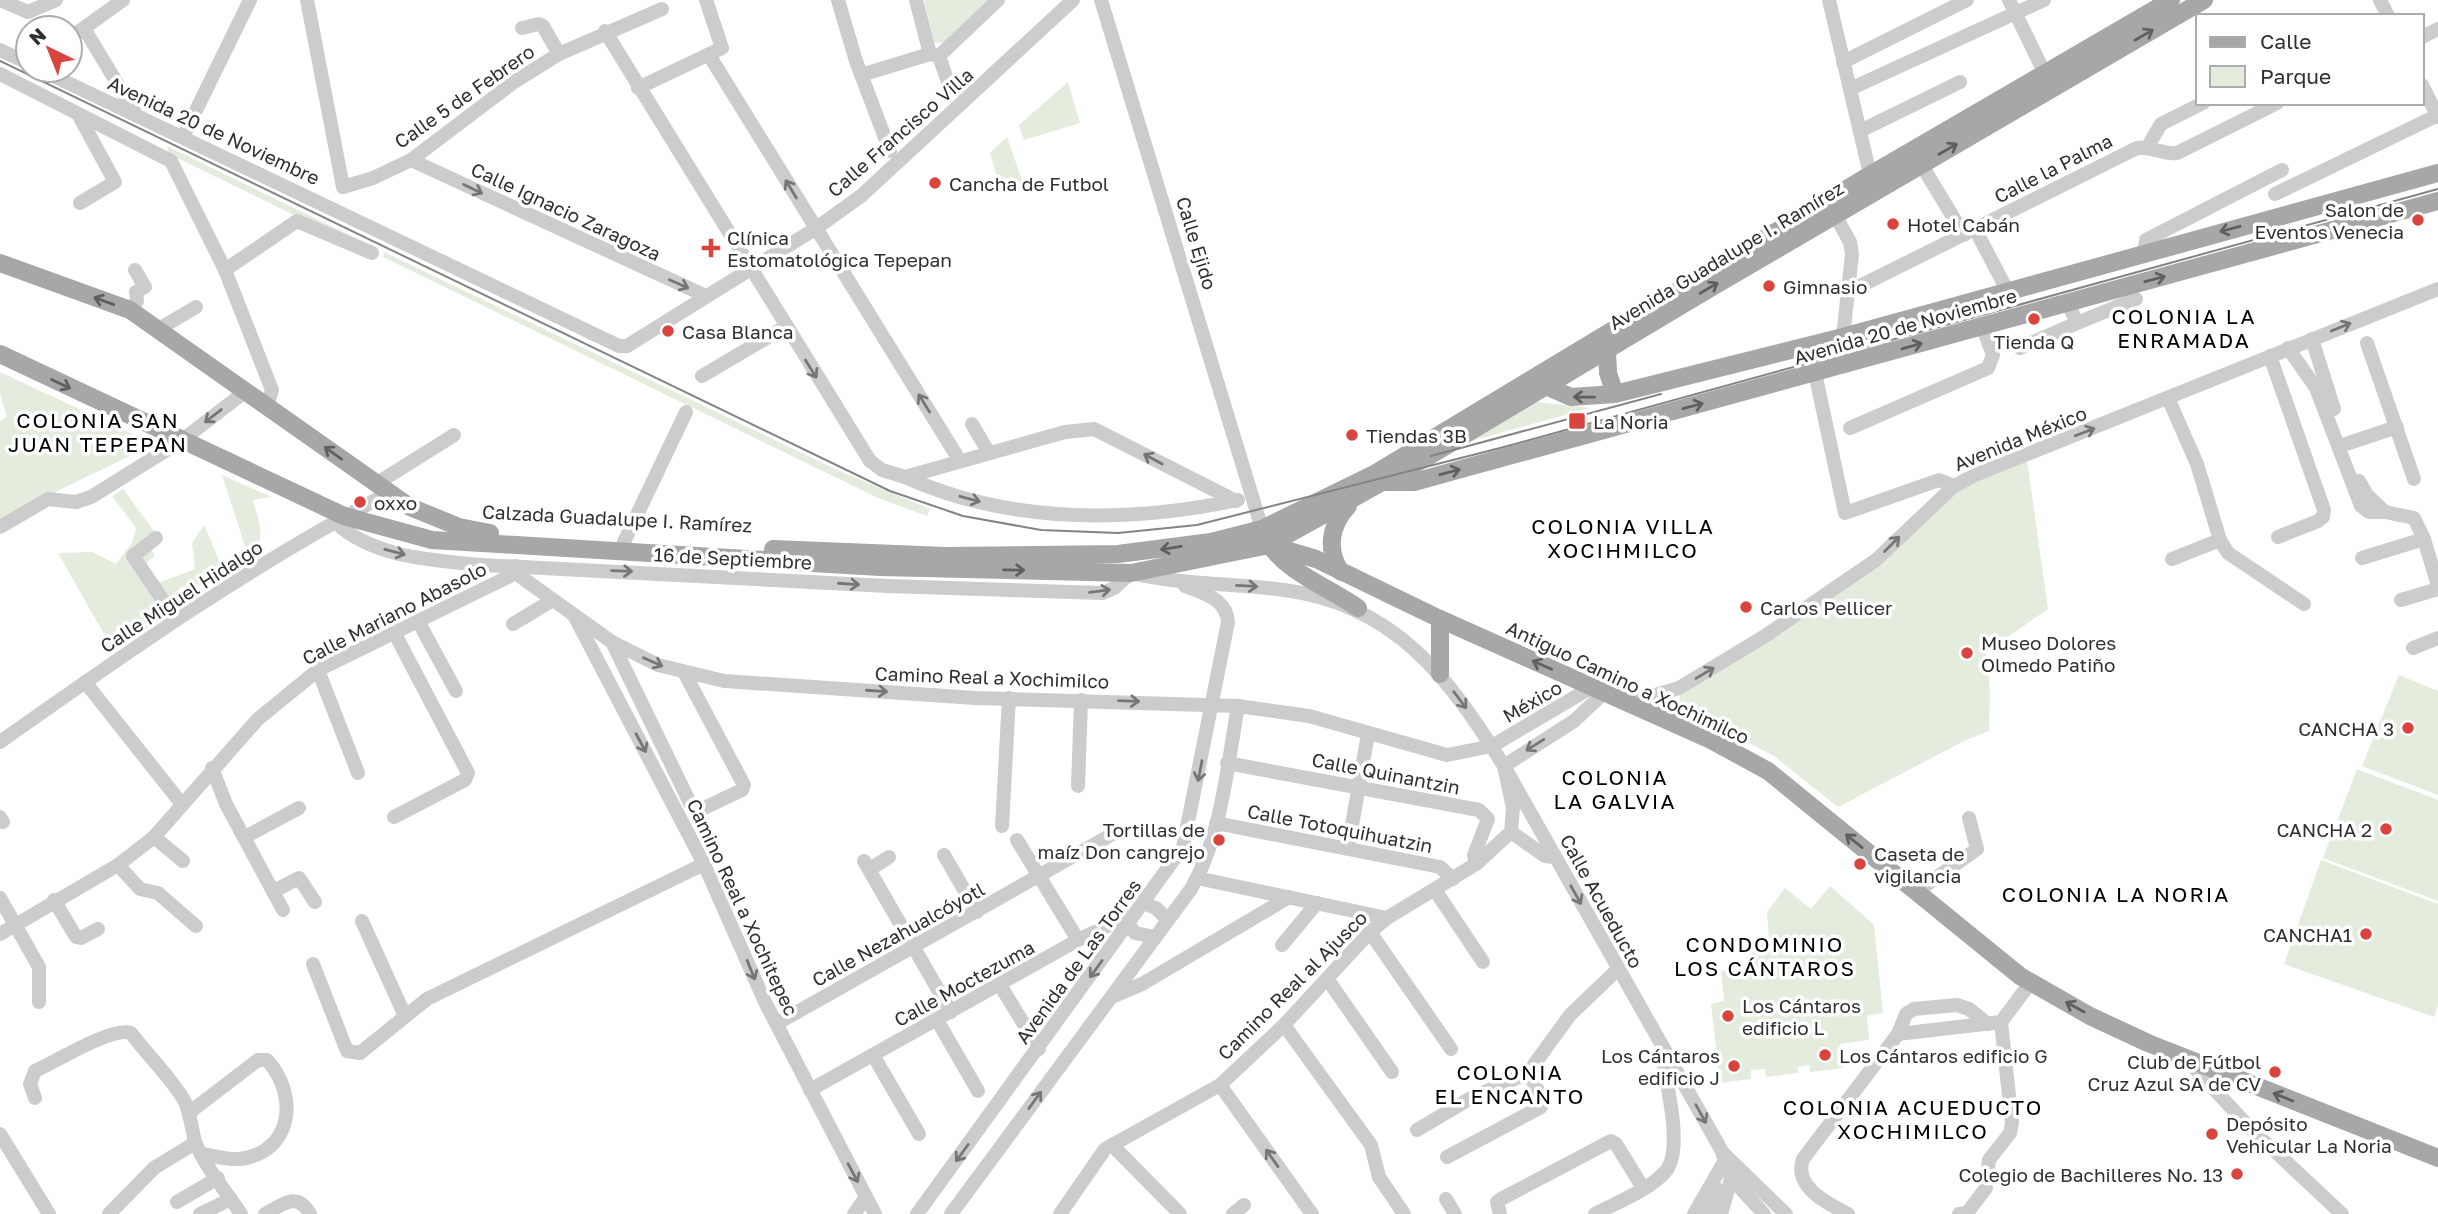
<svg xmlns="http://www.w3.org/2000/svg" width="2438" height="1214" font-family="'Golos Text',sans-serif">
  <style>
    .green { fill: #e4ecde }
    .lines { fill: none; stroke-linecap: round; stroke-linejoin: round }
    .minor { stroke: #ccc; stroke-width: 14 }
    .major { stroke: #a7a7a7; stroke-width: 18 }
    .tram { stroke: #848484; stroke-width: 2 }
    .oneway { stroke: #5f5f5f }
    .oneway2 { stroke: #767676 }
    .poi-dot { fill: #da443e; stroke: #fff; stroke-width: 2.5 }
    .labels { text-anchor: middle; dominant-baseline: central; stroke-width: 7; stroke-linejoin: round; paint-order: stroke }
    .street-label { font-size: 19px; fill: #2f2f2f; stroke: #fff }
    .poi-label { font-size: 19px; fill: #2f2f2f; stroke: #fff; text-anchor: start }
    .neighbourhood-label { font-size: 21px; letter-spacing: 2px; fill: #000; stroke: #fff }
  </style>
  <rect width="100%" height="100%" fill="#fff"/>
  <g class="green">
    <polygon points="924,0 988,0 944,43 934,42"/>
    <polygon points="1068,82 1080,123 1024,140 1019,125"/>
    <polygon points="1007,137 1024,186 1002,193 990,153"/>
    <polygon points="167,146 366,243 358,246 169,154"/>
    <polygon points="384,252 837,470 930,509 927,516 878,498 383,257"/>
    <polygon points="0,372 154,444 0,519 0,421 7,417 0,394"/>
    <polygon points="1537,402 1590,408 1453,446 1531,403"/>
    <polygon points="2027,460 2048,609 1986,652 1990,690 1989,731 1966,740 1838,807 1774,756 1680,707 1680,684 1848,579 1947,491"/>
    <path d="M222,475L271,497L253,500C256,511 262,528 260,538C252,571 211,587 181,587L166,603L167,617L113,650L58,553L92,552L116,564L132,543L136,528L112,496L123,489L157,535L149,546L155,556L138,570L155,584L195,569L192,543L204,525L220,562L246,549Z"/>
    <polygon points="2399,675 2438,691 2438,795 2362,766"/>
    <polygon points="2357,769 2438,800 2438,901 2323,858"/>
    <polygon points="2321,860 2438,904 2438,1005 2434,1017 2284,964"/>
    <polygon points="1830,886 1874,925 1883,1013 1867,1016 1869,1040 1840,1044 1843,1068 1810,1072 1809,1065 1798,1067 1798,1073 1766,1077 1765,1069 1751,1070 1751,1079 1720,1083 1711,1004 1724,1001 1721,971 1752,967 1750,942 1769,940 1767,912 1785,888 1811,909"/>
  </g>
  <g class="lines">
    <g class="minor">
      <polyline points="0,0 28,12 56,0"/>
      <polyline points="307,0 343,187"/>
      <polyline points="838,0 856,61 890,151"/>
      <polyline points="916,0 930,54 939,56 950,88"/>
      <polyline points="1101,0 1262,529"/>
      <polyline points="1829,0 1872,183"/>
      <polyline points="2009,0 2048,80"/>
      <polyline points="2380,0 2388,16"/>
      <polyline points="522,28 539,24 543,26 559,54"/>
      <polyline points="85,30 137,116"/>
      <polyline points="605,31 870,461 882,470 905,477 1065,432 1094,429 1236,501"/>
      <polyline points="2422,37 2438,29"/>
      <polyline points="70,38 123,0"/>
      <polyline points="0,50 28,63"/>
      <polyline points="709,55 960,461"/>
      <polyline points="939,56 998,0"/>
      <polyline points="1843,62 1967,0"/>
      <polyline points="41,70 619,346 627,346 815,229 861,196 1073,0"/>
      <polyline points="0,74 171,161 225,270 272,390 267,406"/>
      <polyline points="861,75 930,54"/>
      <polyline points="2422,85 2438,117"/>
      <polyline points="638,88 722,48 706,0"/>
      <polyline points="1850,89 2044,0"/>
      <polyline points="78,114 115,182 80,203"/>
      <polyline points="1860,131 1960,82"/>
      <polyline points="183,137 250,0"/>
      <polyline points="2148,146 2161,124 2203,103"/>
      <polyline points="411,160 706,296"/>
      <polyline points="1921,164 1964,235"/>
      <polyline points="343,187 373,178 411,160 514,82 559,54 662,9"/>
      <polyline points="2275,194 2438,115"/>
      <polyline points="1835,215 1850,242 1852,254 1843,337"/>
      <polyline points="1975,229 2007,290"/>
      <polyline points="2144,253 2146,240 2282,170"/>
      <polyline points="225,270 297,221 372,253"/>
      <path d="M1848,292L2137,148C2152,146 2163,155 2177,153L2277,103"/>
      <polyline points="130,310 137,301 136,292 145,287 135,270"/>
      <polyline points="2077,323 2136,299"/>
      <polyline points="157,330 196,307"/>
      <polyline points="2312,339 2334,409"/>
      <polyline points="2367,343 2414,479"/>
      <polyline points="2020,348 2077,323 2068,303"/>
      <polyline points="2288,348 2316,388 2361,506 2369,512 2385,512 2414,518 2424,539 2438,586"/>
      <polyline points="2270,356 2324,510 2323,517 2318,521 2278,537"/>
      <polyline points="1815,373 1845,513 1939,480 1954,486"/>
      <polyline points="702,376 785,327"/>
      <polyline points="2168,398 2197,464 2220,540 2228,553 2304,604"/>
      <polyline points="972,424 989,453"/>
      <polyline points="1850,428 1988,368 1993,355 1982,326"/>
      <polyline points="2346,444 2397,427"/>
      <path d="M905,477C1010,524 1127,523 1238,500"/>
      <polyline points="2359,481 2367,495 2385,512"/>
      <polyline points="376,484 454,435"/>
      <path d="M335,522C374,558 432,560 482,565L888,586L1103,593L1114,588L1131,573C1182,585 1233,583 1284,590C1395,604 1449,678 1504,766L1723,1153L1786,1214"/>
      <polyline points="0,527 48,499 76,502 91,497 181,441 246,391"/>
      <polyline points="156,538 133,556 175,618"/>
      <polyline points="624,542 686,412"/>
      <polyline points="2362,558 2424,539"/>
      <polyline points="2172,559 2220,540"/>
      <polyline points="514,572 612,642 658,665 724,681 975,698 1238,706 1309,716 1447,755 1492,746 1592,687"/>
      <polyline points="2401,600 2438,589"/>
      <polyline points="576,619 704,864 765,1002 875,1214"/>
      <polyline points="418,621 456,691"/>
      <polyline points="513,624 551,601"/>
      <polyline points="394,632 468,773 465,780 394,817"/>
      <polyline points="612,642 691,805 702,809 742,790 744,785 685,674"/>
      <polyline points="2413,648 2438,638"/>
      <polyline points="318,670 358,773"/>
      <polyline points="85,682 181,803"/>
      <polyline points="1619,699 1655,695 1679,688 1765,636 1876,560 1954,486 1975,475 2438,289"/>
      <path d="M0,742C126,653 252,564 389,493"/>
      <polyline points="1227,763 1479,810 1488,819 1474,855 1476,864"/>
      <polyline points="212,768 226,804 283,910"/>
      <polyline points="1078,786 1081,700"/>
      <polyline points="0,817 3,822"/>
      <polyline points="1216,823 1440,867 1453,879"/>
      <polyline points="1002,826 1009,698"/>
      <polyline points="1511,832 1545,856 1555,857"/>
      <polyline points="154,837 183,861"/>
      <polyline points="245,837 299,808"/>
      <polyline points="1017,840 1078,940"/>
      <polyline points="1348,848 1368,734"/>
      <polyline points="944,855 977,912"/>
      <polyline points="864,861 951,1012"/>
      <polyline points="118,865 140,889 158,893 196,926"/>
      <polyline points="870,869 889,857"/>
      <polyline points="1197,878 1387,918"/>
      <polyline points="1435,890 1483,962"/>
      <polyline points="274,891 299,878 315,902"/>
      <polyline points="1916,892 1977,849 1969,818"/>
      <polyline points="0,898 39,967 39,1002"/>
      <polyline points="54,900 76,937 81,938 98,929"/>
      <polyline points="1143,903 1156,908 1168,920"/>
      <polyline points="362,921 405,1016"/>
      <polyline points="1128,924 1135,933 1155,937"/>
      <polyline points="1370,932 1451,1049"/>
      <polyline points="0,934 118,865 154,837 258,719 318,670 510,576 516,566"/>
      <polyline points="1282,945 1317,903"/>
      <polyline points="313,964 347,1051 360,1053 427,999 704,864"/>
      <polyline points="1328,980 1392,1072"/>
      <polyline points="1000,985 1039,1049"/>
      <polyline points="1114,996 1142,984 1289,897"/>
      <polyline points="937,1020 978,1091"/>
      <polyline points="2001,1022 2031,982"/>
      <polyline points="776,1024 1118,831"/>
      <polyline points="1284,1025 1371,1145 1379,1177 1404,1214"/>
      <polyline points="1898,1034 2001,1022 2012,1123 2010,1133 1989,1160 1986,1188 1967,1213 1959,1214"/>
      <polyline points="873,1055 919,1134"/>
      <polyline points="2187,1060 2250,1128 2342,1214"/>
      <polyline points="1220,1085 1312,1214"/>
      <polyline points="810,1090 1078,940 1136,912"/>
      <path d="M35,1098L30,1084L35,1071C55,1062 113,1026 131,1033C148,1056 169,1075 184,1100C191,1114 191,1127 195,1141C202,1163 228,1194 241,1214"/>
      <path d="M190,1112L258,1060H267C299,1095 293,1152 240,1159C227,1160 214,1156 202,1154"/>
      <polyline points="1417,1130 1471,1098 1528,1073 1570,1015 1618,969"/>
      <polyline points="0,1134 49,1214"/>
      <polyline points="1112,1145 1180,1214"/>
      <polyline points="1723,1155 1731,1178 1764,1214"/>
      <polyline points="1447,1157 1541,1107 1543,1099 1528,1073"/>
      <polyline points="1446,1199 1455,1214"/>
      <polyline points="177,1202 218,1178"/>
      <polyline points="109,1214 154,1168 195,1143"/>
      <polyline points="200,1214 231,1199"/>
      <path d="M265,1214C283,1204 297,1191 310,1214"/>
      <polyline points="854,1214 866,1197"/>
      <path d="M917,1214L1183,847L1228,622C1226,598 1204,594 1185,586"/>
      <path d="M951,1214L1191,889C1222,835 1227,767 1238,706"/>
      <polyline points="1060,1214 1105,1149 1220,1085 1284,1025 1370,932 1387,918 1476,864 1511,832 1513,808 1504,766 1574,721 1604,693"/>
      <polyline points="1233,1214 1244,1205"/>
      <polyline points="1500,1214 1497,1202 1501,1199 1611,1141 1616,1144 1643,1188"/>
      <path d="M1595,1214C1617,1202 1648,1191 1665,1172C1685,1151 1665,1078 1661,1050"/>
      <polyline points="1694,1214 1724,1162"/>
      <polyline points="1709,1214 1717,1189"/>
      <polyline points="1721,1214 1731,1179"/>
      <path d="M1848,1214C1827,1203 1793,1187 1803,1159L1898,1034L1906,1014L1914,1009L1957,1005L1969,1009L1988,1024"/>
    </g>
    <g class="major">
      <polyline points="0,263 130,310 410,507 459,527 490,533"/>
      <polyline points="1607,350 1608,373 1615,394"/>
      <polyline points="0,354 344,516 432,540 880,567 1131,573 1269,545 1429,456 1712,287 2204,0"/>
      <polyline points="1539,383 1571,397 1615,394 1843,337 2438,173"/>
      <polyline points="1386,482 1414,482 2438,201"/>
      <path d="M1268,542C1284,571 1330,588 1358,608"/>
      <polyline points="1269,545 1316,559 1440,619 1711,740 1768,771 2020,976 2090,1016 2148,1043 2438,1158"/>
      <polyline points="773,549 945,556 1118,554 1211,542 1262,529 1376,473 1870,175 2171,0"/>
      <path d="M1341,572C1326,550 1330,525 1348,506"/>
      <polyline points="1440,674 1440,619"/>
    </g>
    <g class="tram">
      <polyline points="0,61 890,491 963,516 1041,530 1118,533 1197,525 1504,447 2438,189"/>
      <polyline points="1431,456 1661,394"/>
    </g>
  </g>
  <defs><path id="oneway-shaft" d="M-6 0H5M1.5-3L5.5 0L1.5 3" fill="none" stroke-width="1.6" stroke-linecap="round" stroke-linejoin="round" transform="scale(1.75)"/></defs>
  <g class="oneway">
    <use href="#oneway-shaft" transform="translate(2144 35) rotate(-30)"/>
    <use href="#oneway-shaft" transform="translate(1948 149) rotate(-30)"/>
    <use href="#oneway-shaft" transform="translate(2230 229) rotate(165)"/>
    <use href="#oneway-shaft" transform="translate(2155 279) rotate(-15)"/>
    <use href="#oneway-shaft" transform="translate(1709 288) rotate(-31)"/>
    <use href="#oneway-shaft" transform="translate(104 301) rotate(-160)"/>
    <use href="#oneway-shaft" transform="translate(1912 346) rotate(-16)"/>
    <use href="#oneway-shaft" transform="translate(61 384) rotate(26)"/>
    <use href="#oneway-shaft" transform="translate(1584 397) rotate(-179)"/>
    <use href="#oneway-shaft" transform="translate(1693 406) rotate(-15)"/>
    <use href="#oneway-shaft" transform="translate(333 453) rotate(-144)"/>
    <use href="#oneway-shaft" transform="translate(1450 472) rotate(-15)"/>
    <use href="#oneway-shaft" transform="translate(1171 548) rotate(171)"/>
    <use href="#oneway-shaft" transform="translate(1014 570) rotate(1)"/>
    <use href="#oneway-shaft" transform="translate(1542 665) rotate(-156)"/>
    <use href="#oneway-shaft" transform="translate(1854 841) rotate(-141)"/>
    <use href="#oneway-shaft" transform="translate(2075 1007) rotate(-151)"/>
    <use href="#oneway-shaft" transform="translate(2283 1097) rotate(-158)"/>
  </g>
  <g class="oneway2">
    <use href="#oneway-shaft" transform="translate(473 189) rotate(26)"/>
    <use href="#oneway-shaft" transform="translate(791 189) rotate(-121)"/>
    <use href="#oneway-shaft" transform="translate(679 284) rotate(24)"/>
    <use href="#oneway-shaft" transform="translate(2341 327) rotate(-22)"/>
    <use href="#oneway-shaft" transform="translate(811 369) rotate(58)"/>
    <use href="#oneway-shaft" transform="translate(924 403) rotate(-122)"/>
    <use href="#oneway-shaft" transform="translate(213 416) rotate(142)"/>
    <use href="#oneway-shaft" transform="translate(2085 432) rotate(-21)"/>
    <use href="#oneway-shaft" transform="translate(1153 459) rotate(-151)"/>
    <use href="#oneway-shaft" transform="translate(970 499) rotate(15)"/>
    <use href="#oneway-shaft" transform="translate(1892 544) rotate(-45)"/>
    <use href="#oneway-shaft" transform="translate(395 552) rotate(15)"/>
    <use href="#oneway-shaft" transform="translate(622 571) rotate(2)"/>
    <use href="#oneway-shaft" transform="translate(849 584) rotate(4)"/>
    <use href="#oneway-shaft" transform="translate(1247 586) rotate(3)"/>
    <use href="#oneway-shaft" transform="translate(1100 591) rotate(-8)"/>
    <use href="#oneway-shaft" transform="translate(653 662) rotate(24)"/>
    <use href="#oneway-shaft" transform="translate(1705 673) rotate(-31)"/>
    <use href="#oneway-shaft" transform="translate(877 691) rotate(4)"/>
    <use href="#oneway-shaft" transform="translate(1460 700) rotate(53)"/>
    <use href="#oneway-shaft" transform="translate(1129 701) rotate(2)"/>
    <use href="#oneway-shaft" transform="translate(641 743) rotate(62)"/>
    <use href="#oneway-shaft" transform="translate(1535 745) rotate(148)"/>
    <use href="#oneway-shaft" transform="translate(1200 771) rotate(101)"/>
    <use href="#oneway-shaft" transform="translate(1576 895) rotate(61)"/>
    <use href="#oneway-shaft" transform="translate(1096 969) rotate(126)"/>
    <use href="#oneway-shaft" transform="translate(751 970) rotate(68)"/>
    <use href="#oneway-shaft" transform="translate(1035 1100) rotate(-54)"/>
    <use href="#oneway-shaft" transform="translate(1701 1114) rotate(61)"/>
    <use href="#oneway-shaft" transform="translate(962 1153) rotate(126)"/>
    <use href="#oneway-shaft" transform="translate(1272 1158) rotate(-125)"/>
    <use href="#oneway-shaft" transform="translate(853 1173) rotate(62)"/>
  </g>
  <g class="poi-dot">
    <circle cx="935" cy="183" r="7"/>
    <circle cx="2418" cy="220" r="7"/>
    <circle cx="1893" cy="224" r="7"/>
    <path d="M707.5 237.5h7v7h7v7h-7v7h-7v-7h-7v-7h7z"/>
    <circle cx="1769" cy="286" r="7"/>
    <circle cx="2034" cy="319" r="7"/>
    <circle cx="668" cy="331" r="7"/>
    <rect x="1568" y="412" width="18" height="18" rx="3.5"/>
    <circle cx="1352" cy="435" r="7"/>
    <circle cx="360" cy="502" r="7"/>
    <circle cx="1746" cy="607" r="7"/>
    <circle cx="1967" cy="653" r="7"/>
    <circle cx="2408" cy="728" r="7"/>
    <circle cx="2386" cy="829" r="7"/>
    <circle cx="1219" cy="840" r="7"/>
    <circle cx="1860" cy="864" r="7"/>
    <circle cx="2366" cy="934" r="7"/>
    <circle cx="1728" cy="1016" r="7"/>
    <circle cx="1825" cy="1055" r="7"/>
    <circle cx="1734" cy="1066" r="7"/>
    <circle cx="2275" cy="1072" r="7"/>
    <circle cx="2212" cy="1134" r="7"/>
    <circle cx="2237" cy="1174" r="7"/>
  </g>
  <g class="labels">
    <g class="street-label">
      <text transform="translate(464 96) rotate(-35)">Calle 5 de Febrero</text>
      <text transform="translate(214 130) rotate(25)">Avenida 20 de Noviembre</text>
      <text transform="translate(900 132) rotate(-41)">Calle Francisco Villa</text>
      <text transform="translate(2053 168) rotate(-27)">Calle la Palma</text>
      <text transform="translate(566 211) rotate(25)">Calle Ignacio Zaragoza</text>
      <text transform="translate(1197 243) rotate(73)">Calle Ejido</text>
      <text transform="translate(1726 255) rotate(-31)">Avenida Guadalupe I. Ramírez</text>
      <text transform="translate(1905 326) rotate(-16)">Avenida 20 de Noviembre</text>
      <text transform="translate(2020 438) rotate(-22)">Avenida México</text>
      <text transform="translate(617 518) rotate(3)">Calzada Guadalupe I. Ramírez</text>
      <text transform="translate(733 558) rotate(3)">16 de Septiembre</text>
      <text transform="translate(181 596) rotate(-33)">Calle Miguel Hidalgo</text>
      <text transform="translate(394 613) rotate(-27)">Calle Mariano Abasolo</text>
      <text transform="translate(992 677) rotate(2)">Camino Real a Xochimilco</text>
      <text transform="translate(1628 682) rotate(25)">Antiguo Camino a Xochimilco</text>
      <text transform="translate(1532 701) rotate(-30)">México</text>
      <text transform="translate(1386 773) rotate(11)">Calle Quinantzin</text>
      <text transform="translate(1340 828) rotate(11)">Calle Totoquihuatzin</text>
      <text transform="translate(1602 901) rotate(61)">Calle Acueducto</text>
      <text transform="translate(743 907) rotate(65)">Camino Real a Xochitepec</text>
      <text transform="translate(898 934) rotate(-29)">Calle Nezahualcóyotl</text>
      <text transform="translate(1078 961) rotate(-54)">Avenida de Las Torres</text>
      <text transform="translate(964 983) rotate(-29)">Calle Moctezuma</text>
      <text transform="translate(1292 985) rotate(-45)">Camino Real al Ajusco</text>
    </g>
    <g class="poi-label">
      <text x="949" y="183">Cancha de Futbol</text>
      <text x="2404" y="209" text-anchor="end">Salon de<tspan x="2404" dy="22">Eventos Venecia</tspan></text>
      <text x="1907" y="224">Hotel Cabán</text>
      <text x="727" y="237">Clínica<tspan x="727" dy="22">Estomatológica Tepepan</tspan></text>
      <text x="1783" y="286">Gimnasio</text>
      <text x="682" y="331">Casa Blanca</text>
      <text x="2034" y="341" text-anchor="middle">Tienda Q</text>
      <text x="1593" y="421">La Noria</text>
      <text x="1366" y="435">Tiendas 3B</text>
      <text x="374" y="502">oxxo</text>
      <text x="1760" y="607">Carlos Pellicer</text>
      <text x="1981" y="642">Museo Dolores<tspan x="1981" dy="22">Olmedo Patiño</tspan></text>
      <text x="2394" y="728" text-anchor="end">CANCHA 3</text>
      <text x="1205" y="829" text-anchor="end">Tortillas de<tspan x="1205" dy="22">maíz Don cangrejo</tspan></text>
      <text x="2372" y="829" text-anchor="end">CANCHA 2</text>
      <text x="1874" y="853">Caseta de<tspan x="1874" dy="22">vigilancia</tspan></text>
      <text x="2352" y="934" text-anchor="end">CANCHA1</text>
      <text x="1742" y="1005">Los Cántaros<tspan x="1742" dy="22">edificio L</tspan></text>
      <text x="1720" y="1055" text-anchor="end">Los Cántaros<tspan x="1720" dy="22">edificio J</tspan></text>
      <text x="1839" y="1055">Los Cántaros edificio G</text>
      <text x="2261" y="1061" text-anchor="end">Club de Fútbol<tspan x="2261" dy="22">Cruz Azul SA de CV</tspan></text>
      <text x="2226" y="1123">Depósito<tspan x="2226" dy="22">Vehicular La Noria</tspan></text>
      <text x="2223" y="1174" text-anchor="end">Colegio de Bachilleres No. 13</text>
    </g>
    <g class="neighbourhood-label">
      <text x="2184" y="316">COLONIA LA<tspan x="2184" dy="24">ENRAMADA</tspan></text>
      <text x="98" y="420">COLONIA SAN<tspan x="98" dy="24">JUAN TEPEPAN</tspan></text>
      <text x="1623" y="526">COLONIA VILLA<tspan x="1623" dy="24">XOCIHMILCO</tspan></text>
      <text x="1615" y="777">COLONIA<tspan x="1615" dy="24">LA GALVIA</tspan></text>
      <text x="2116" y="894">COLONIA LA NORIA</text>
      <text x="1765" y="944">CONDOMINIO<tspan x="1765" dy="24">LOS CÁNTAROS</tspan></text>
      <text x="1510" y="1072">COLONIA<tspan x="1510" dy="24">EL ENCANTO</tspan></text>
      <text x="1913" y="1107">COLONIA ACUEDUCTO<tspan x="1913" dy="24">XOCHIMILCO</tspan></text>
    </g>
  </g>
  <rect x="2196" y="14" width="228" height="91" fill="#ffffff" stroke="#acacac" stroke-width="2"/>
  <rect x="2210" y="37" width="35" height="10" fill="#a7a7a7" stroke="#acacac" stroke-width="2"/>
  <text x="2260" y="49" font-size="21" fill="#2f2f2f">Calle</text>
  <rect x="2210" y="66" width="35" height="21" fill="#e4ecde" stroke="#acacac" stroke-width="2"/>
  <text x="2260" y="84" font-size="21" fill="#2f2f2f">Parque</text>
  <g transform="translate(49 49) rotate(317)"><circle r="33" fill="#ffffff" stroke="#acacac" stroke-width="2"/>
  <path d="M0-5L12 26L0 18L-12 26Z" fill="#da443e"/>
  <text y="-10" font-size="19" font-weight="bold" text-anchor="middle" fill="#2f2f2f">N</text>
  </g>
</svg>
